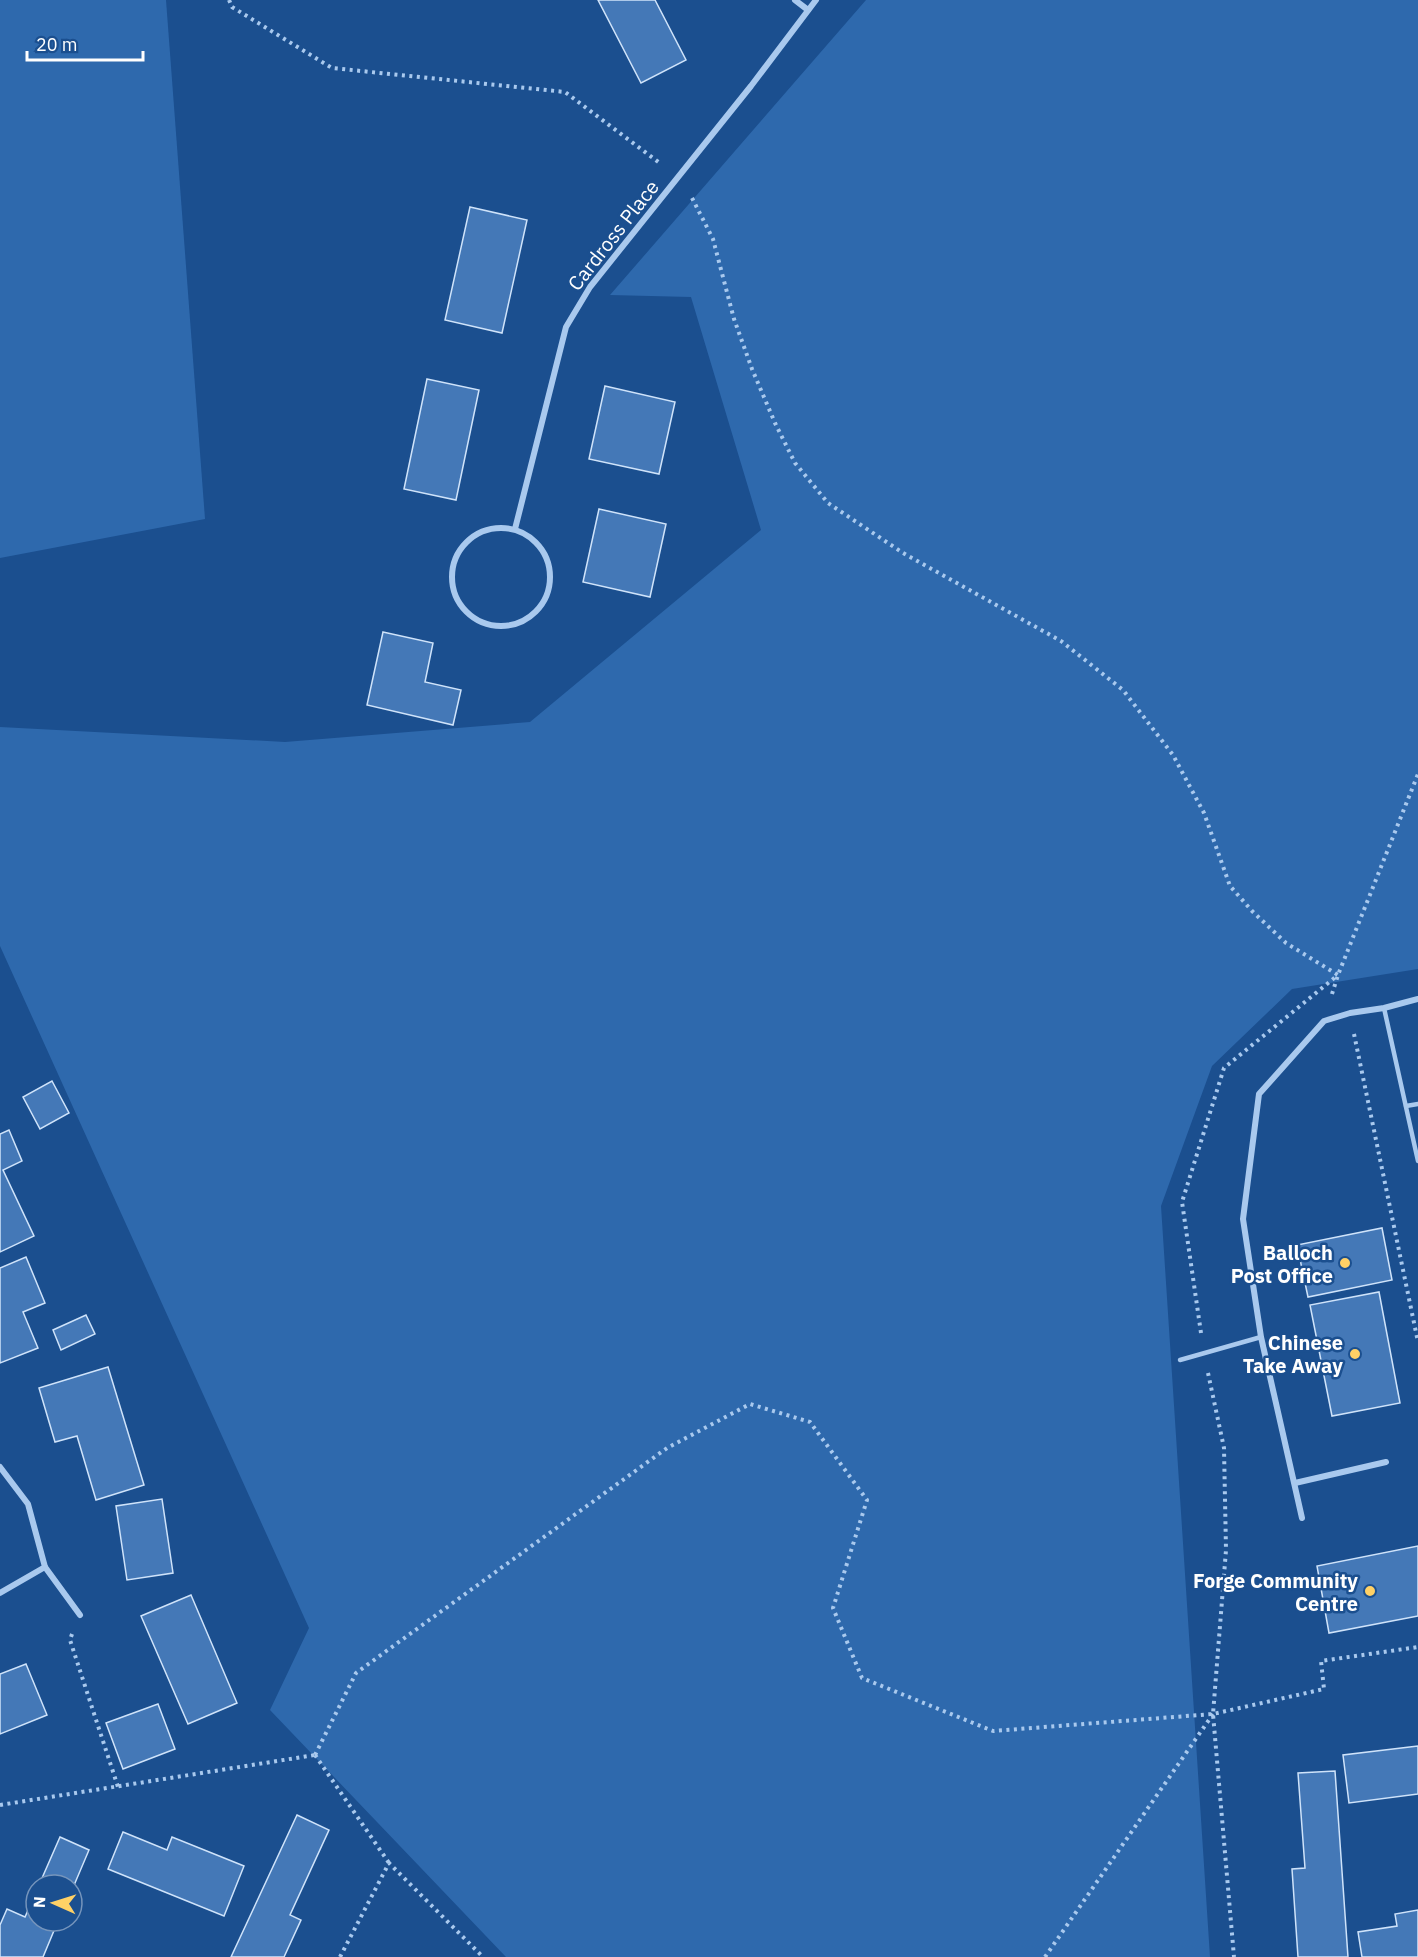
<svg xmlns="http://www.w3.org/2000/svg" width="1418" height="1957" font-family="'IBM Plex Sans',sans-serif">
  <style>
    .green { fill: #2e69ad }
    .building { fill: #4478b7; stroke: #cfe3fa; stroke-width: 1.5 }
    .lines { fill: none; stroke-linecap: round; stroke-linejoin: round }
    .path { stroke: #a9c9ee; stroke-width: 4; stroke-dasharray: 3 4.5; stroke-linecap: butt }
    .lane { stroke: #a9c9ee; stroke-width: 4.5 }
    .street { stroke: #a9c9ee; stroke-width: 6 }
    .poi-dot { fill: #ffd166; stroke: #1b4f8f; stroke-width: 2 }
    .labels { text-anchor: middle; dominant-baseline: central; stroke-width: 5; stroke-linejoin: round; paint-order: stroke }
    .street-label { font-size: 20px; fill: #fff; stroke: #1b4f8f }
    .poi-label { font-size: 20px; font-weight: bold; fill: #fff; stroke: #1b4f8f; text-anchor: end }
  </style>
  <rect width="100%" height="100%" fill="#1b4f8f"/>
  <g class="green">
    <polygon points="0,0 166,0 205,519 0,558"/>
    <polygon points="866,0 1418,0 1418,969 1292,989 1212,1066 1161,1206 1210,1957 506,1957 270,1710 309,1628 0,946 0,727 285,742 530,722 761,530 691,297 610,295"/>
  </g>
  <g class="building">
    <polygon points="598,0 655,0 686,60 641,83"/>
    <polygon points="470,207 527,220 502,333 445,320"/>
    <polygon points="427,379 479,390 456,500 404,489"/>
    <polygon points="605,386 675,402 659,474 589,459"/>
    <polygon points="599,509 666,524 650,597 583,582"/>
    <polygon points="383,632 433,643 425,682 461,690 453,725 367,705"/>
    <polygon points="52,1081 69,1113 40,1129 23,1097"/>
    <polygon points="9,1130 22,1161 3,1170 34,1236 0,1252 0,1134"/>
    <polygon points="1382,1228 1392,1280 1308,1297 1297,1245"/>
    <polygon points="26,1257 45,1303 23,1312 38,1348 0,1363 0,1268"/>
    <polygon points="1379,1292 1400,1403 1332,1416 1310,1305"/>
    <polygon points="86,1315 95,1334 61,1350 53,1330"/>
    <polygon points="108,1367 144,1485 96,1500 77,1436 55,1442 39,1388"/>
    <polygon points="162,1499 173,1573 127,1580 116,1506"/>
    <polygon points="1418,1546 1418,1616 1329,1633 1317,1566"/>
    <polygon points="191,1595 237,1703 188,1724 141,1616"/>
    <polygon points="26,1664 47,1715 0,1734 0,1674"/>
    <polygon points="158,1704 175,1749 123,1769 106,1723"/>
    <polygon points="1418,1746 1418,1794 1349,1803 1343,1755"/>
    <polygon points="1335,1771 1348,1957 1298,1957 1292,1869 1305,1868 1298,1773"/>
    <polygon points="297,1815 329,1830 290,1915 301,1920 284,1957 231,1957"/>
    <polygon points="123,1832 167,1850 172,1837 244,1866 224,1916 108,1869"/>
    <polygon points="60,1837 89,1850 72,1890 72,1885 39,1885"/>
    <polygon points="36,1892 36,1921 58,1921 43,1957 0,1957 0,1925 7,1909 25,1917"/>
    <polygon points="1418,1910 1418,1957 1362,1957 1358,1932 1397,1926 1395,1914"/>
  </g>
  <g class="lines">
    <g class="path">
      <polyline points="229,0 232,7 332,68 565,92 661,164"/>
      <polyline points="692,198 713,239 734,319 752,369 775,423 795,463 828,503 903,553 1061,641 1123,690 1173,755 1204,813 1230,886 1252,911 1286,943 1338,975"/>
      <polyline points="1332,994 1338,975 1418,774"/>
      <polyline points="1354,1034 1418,1342"/>
      <polyline points="1201,1333 1182,1202 1224,1068 1338,975"/>
      <polyline points="1208,1373 1224,1448 1226,1550 1213,1714 1234,1957"/>
      <polyline points="72,1634 70,1640 118,1787"/>
      <polyline points="315,1755 356,1673 667,1448 750,1404 810,1422 867,1500 833,1608 862,1678 993,1731 1213,1714 1324,1689 1321,1661 1418,1647"/>
      <polyline points="315,1755 389,1863"/>
      <polyline points="0,1805 315,1755"/>
      <polyline points="340,1957 389,1863 483,1957"/>
      <polyline points="1045,1957 1213,1714"/>
    </g>
    <g class="lane">
      <polyline points="1384,1008 1418,1161"/>
      <polyline points="1406,1106 1418,1104"/>
      <polyline points="1180,1360 1261,1337"/>
    </g>
    <g class="street">
      <polyline points="795,0 808,10"/>
      <circle cx="501" cy="577" r="49"/>
      <polyline points="515,529 566,327 590,287 751,86 816,0"/>
      <polyline points="0,1467 28,1504 45,1567 0,1593"/>
      <polyline points="1295,1483 1386,1462"/>
      <polyline points="1302,1518 1261,1337 1243,1219 1259,1094 1324,1021 1350,1013 1384,1008 1418,999"/>
      <polyline points="45,1567 80,1615"/>
    </g>
  </g>
  <g class="poi-dot">
    <circle cx="1345" cy="1263" r="6"/>
    <circle cx="1355" cy="1354" r="6"/>
    <circle cx="1370" cy="1591" r="6"/>
  </g>
  <g class="labels">
    <g class="street-label">
      <text transform="translate(613 235) rotate(-52)">Cardross Place</text>
    </g>
    <g class="poi-label">
      <text x="1333" y="1252">Balloch<tspan x="1333" dy="23">Post Office</tspan></text>
      <text x="1343" y="1342">Chinese<tspan x="1343" dy="23">Take Away</tspan></text>
      <text x="1358" y="1580">Forge Community<tspan x="1358" dy="23">Centre</tspan></text>
    </g>
  </g>
  <g transform="translate(54 1903) rotate(273)"><circle r="28" fill="#1b4f8f" stroke="#7695bc" stroke-width="1.5"/>
  <path d="M0-4.5L10 22L0 15L-10 22Z" fill="#ffd166"/>
  <text y="-9" font-size="16" font-weight="bold" text-anchor="middle" fill="#ffffff">N</text>
  </g>
  <path d="M27 51v9h116v-9" fill="none" stroke="#ffffff" stroke-width="3"/>
  <text x="36" y="51" font-size="18" fill="#ffffff" stroke="#1b4f8f" stroke-width="4.5" paint-order="stroke">20 m</text>
</svg>
